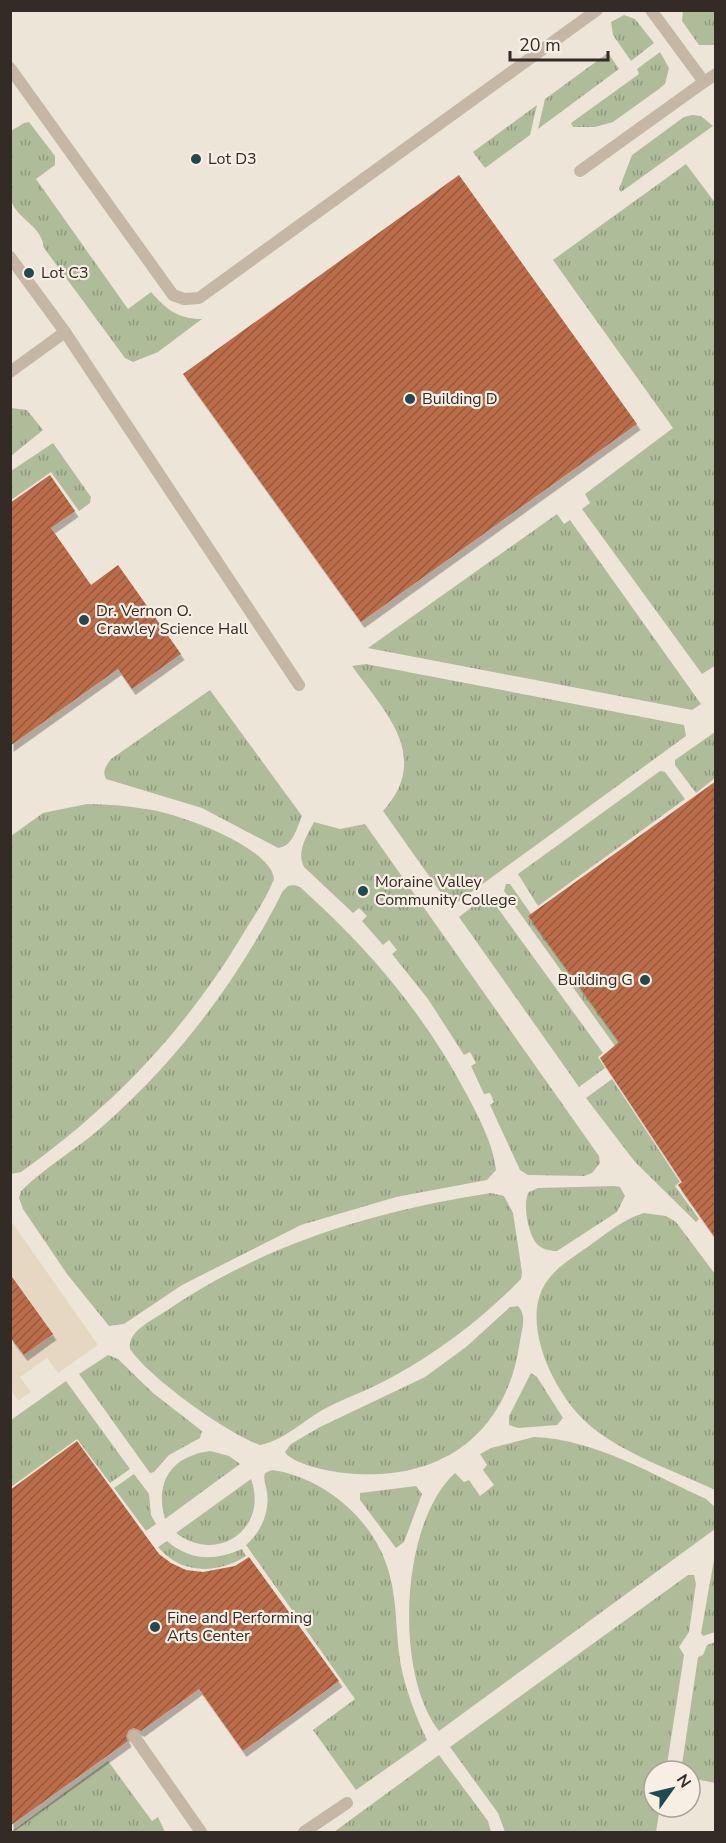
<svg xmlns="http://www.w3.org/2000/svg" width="726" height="1843" font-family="'Nunito Sans',sans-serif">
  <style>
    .grass { fill: url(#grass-tufts) }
    .plaza { fill: #e5d7c1 }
    .building { fill: url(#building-hatch); filter: url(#shadow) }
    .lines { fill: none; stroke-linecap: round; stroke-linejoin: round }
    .lane { stroke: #c5b6a6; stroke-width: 12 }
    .poi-dot { fill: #204a50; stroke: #f7efe4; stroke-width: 2 }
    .labels { text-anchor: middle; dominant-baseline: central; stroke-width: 4.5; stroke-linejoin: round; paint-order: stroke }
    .poi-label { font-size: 16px; fill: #322b26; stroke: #f7efe4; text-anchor: start }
  </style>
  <defs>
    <pattern id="grass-tufts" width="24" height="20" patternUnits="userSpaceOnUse" patternTransform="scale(1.5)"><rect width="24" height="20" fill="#afbc9a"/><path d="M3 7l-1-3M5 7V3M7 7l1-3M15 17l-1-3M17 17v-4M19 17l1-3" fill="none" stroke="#8f997d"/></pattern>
    <pattern id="building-hatch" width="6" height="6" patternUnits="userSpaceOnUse" patternTransform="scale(1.5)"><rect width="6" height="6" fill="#bb6c4a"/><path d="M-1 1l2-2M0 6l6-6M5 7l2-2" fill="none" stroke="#99593d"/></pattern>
    <filter id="shadow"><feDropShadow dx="3.5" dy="6" stdDeviation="0" flood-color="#0004"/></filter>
  </defs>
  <rect width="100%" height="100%" fill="#eee5d9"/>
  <g class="grass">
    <polygon points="683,11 715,11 715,45 699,45 682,21"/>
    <polygon points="624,15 635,19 654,43 631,61 613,35 611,22"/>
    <polygon points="660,52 669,68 665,84 659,89 613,122 595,127 573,127 571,123 639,74 637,69"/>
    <polygon points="608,53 619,69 538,129 545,99"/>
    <polygon points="537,105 530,135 485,168 473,152"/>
    <polygon points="692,115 701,116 713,126 621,192 619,189 632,155 684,117"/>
    <path d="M29,122L55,156V165L36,179L128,309L151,292C167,310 178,319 202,319L158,352L133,362L125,358L44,248C41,225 21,222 12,203C7,193 10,145 11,131L24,123Z"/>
    <polygon points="686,164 716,204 716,665 702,674 582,509 590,503 585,494 673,428 553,260"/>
    <polygon points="11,408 27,410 43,430 11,456"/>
    <polygon points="53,443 91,497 90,503 79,511 51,472 11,500 11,471"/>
    <polygon points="557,514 564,524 570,520 701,704 692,710 368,648"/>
    <path d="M366,664L684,725L686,736L451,907L383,811C432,757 385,712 352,666Z"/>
    <path d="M210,690L302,816C297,827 293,847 278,848L202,808L106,779C102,771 106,766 111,759Z"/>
    <polygon points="715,732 715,778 696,793 675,765 675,760"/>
    <polygon points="660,771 665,772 685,799 538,906 518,874"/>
    <path d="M87,804C109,804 130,806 152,810C181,815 271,847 274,879C266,900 251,920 240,939C183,1033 111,1108 21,1172L11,1174V836L43,813Z"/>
    <path d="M314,822L340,829L365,824L599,1156L600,1163L592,1173L584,1176L528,1175L520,1170L490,1105L494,1102L490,1093L484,1094L471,1066L476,1063L470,1052L464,1055L428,999L392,954L397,950L389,940L383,945L362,921L367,916L359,908L353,913L304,867C296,851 307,836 314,822Z"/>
    <polygon points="506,884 510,884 531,914 528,916 620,1043 615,1046 504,891"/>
    <path d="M294,885L300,887C367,947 424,1013 466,1093C478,1116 493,1143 496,1170L487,1180L396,1197L301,1225L182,1285L124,1324L109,1326L67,1274L23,1209L19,1198L21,1191C45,1167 77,1149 103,1126C178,1060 238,980 283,891L288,886Z"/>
    <polygon points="486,896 489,896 603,1053 598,1057 605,1068 579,1087 459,917"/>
    <polygon points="612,1079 680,1182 675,1186 699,1219 696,1222 635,1162 586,1098"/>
    <path d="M614,1186L620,1187L625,1196L617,1212L557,1251C549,1251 541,1249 536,1243C528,1233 522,1202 529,1192L538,1188Z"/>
    <path d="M491,1193L504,1196L513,1213L522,1272L521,1279C484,1317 441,1350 394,1376C373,1388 350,1396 328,1407C305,1419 285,1440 260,1445C225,1432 151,1379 130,1349C127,1331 153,1320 166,1311C264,1244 374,1211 491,1193Z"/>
    <path d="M644,1213L666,1216L676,1222L715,1274V1490C673,1470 622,1454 587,1423C555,1395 520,1324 545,1284C556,1266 577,1255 593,1243C610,1231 624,1219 644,1213Z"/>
    <path d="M518,1306C527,1315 522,1329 520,1341C508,1430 446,1479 357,1474C337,1473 304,1468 287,1455L285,1452L291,1444L320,1427L425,1377L466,1347L510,1307Z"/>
    <polygon points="108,1355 118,1359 153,1393 202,1431 200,1438 169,1455 154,1472 150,1473 79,1374"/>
    <polygon points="531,1373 537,1377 563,1418 557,1425 518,1428 509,1425 509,1416"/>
    <polygon points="66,1381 130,1469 110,1483 77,1439 11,1487 11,1420"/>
    <path d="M534,1437C595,1439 653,1475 706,1499L715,1507V1529L439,1731C394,1674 400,1523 455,1473L464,1482L469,1480L480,1496L494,1485L483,1470L487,1465L480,1454L491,1448Z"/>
    <path d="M210,1451L229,1456L240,1464L165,1519C154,1481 172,1456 210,1451Z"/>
    <path d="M272,1470C322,1477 371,1517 387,1566C398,1598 395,1633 401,1666C406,1691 416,1717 427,1740L356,1790L313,1730L355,1699L246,1545C261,1532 270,1512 267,1492C266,1485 263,1480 265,1473Z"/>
    <polygon points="134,1474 149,1494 151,1515 156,1524 146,1531 114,1488"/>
    <path d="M251,1479C269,1528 218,1565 176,1533Z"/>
    <polygon points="416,1486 422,1494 404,1542 396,1548 360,1500 360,1493"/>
    <path d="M167,1541C190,1561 214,1561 242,1549L246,1556C218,1574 181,1575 158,1547Z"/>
    <polygon points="715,1554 715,1632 703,1636 701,1633"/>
    <polygon points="688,1575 694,1575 696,1584 689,1632 679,1647 684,1655 666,1771 654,1771 654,1807 660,1807 656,1832 505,1832 498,1813 450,1747"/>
    <polygon points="715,1642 716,1642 715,1783 690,1778 690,1771 681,1771 698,1657 703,1655 707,1645"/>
    <polygon points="439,1755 488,1821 491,1832 334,1832"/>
    <polygon points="108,1761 152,1821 158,1817 165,1832 11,1832"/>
  </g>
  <polygon class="plaza" points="11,1221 98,1345 58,1373 47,1358 20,1377 31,1392 18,1401 11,1389 10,1337 24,1355 53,1334 11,1274"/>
  <g class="building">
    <polygon points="459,175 637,424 361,622 183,374"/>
    <polygon points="50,475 75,511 51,528 91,585 118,565 181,654 132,689 118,669 10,746 10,503"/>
    <polygon points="716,781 716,1239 678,1185 682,1182 600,1058 619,1042 528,916"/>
    <polygon points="10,1274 53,1334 24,1355 10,1337"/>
    <polygon points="77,1441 159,1554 171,1563 186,1570 203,1572 235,1566 249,1557 339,1681 243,1751 199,1689 141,1731 134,1728 129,1730 126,1736 128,1741 10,1826 10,1490"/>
  </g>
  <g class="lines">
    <g class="lane">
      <polyline points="651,10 704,82 716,74"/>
      <polyline points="10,68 173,295 184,299 199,298 597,10"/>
      <polyline points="580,171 704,82"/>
      <polyline points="10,257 65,332 299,685"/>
      <polyline points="10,372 65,332"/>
      <polyline points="134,1736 201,1832"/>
      <polyline points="304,1832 347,1803"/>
    </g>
  </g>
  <g class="poi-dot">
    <circle cx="196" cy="159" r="6"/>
    <circle cx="29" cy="273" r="6"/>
    <circle cx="410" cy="399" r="6"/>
    <circle cx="84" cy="620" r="6"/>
    <circle cx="363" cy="891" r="6"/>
    <circle cx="645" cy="980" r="6"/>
    <circle cx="155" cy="1627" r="6"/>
  </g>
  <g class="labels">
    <g class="poi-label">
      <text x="208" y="159">Lot D3</text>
      <text x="41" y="273">Lot C3</text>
      <text x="422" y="399">Building D</text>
      <text x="96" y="611">Dr. Vernon O.<tspan x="96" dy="18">Crawley Science Hall</tspan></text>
      <text x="375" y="882">Moraine Valley<tspan x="375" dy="18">Community College</tspan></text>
      <text x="633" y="980" text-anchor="end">Building G</text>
      <text x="167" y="1618">Fine and Performing<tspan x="167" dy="18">Arts Center</tspan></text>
    </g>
  </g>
  <rect width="726" height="1843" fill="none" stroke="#322b26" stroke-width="24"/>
  <g transform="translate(672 1789) rotate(56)"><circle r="28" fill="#f7efe4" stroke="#a8a198" stroke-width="1.5"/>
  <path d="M0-4.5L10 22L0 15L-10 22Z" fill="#204a50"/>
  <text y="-9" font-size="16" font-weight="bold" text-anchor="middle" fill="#322b26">N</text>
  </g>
  <path d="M510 51v9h98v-9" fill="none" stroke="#322b26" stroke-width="3"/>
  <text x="519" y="51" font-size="18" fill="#322b26" stroke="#f7efe4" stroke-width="4.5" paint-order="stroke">20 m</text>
</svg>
